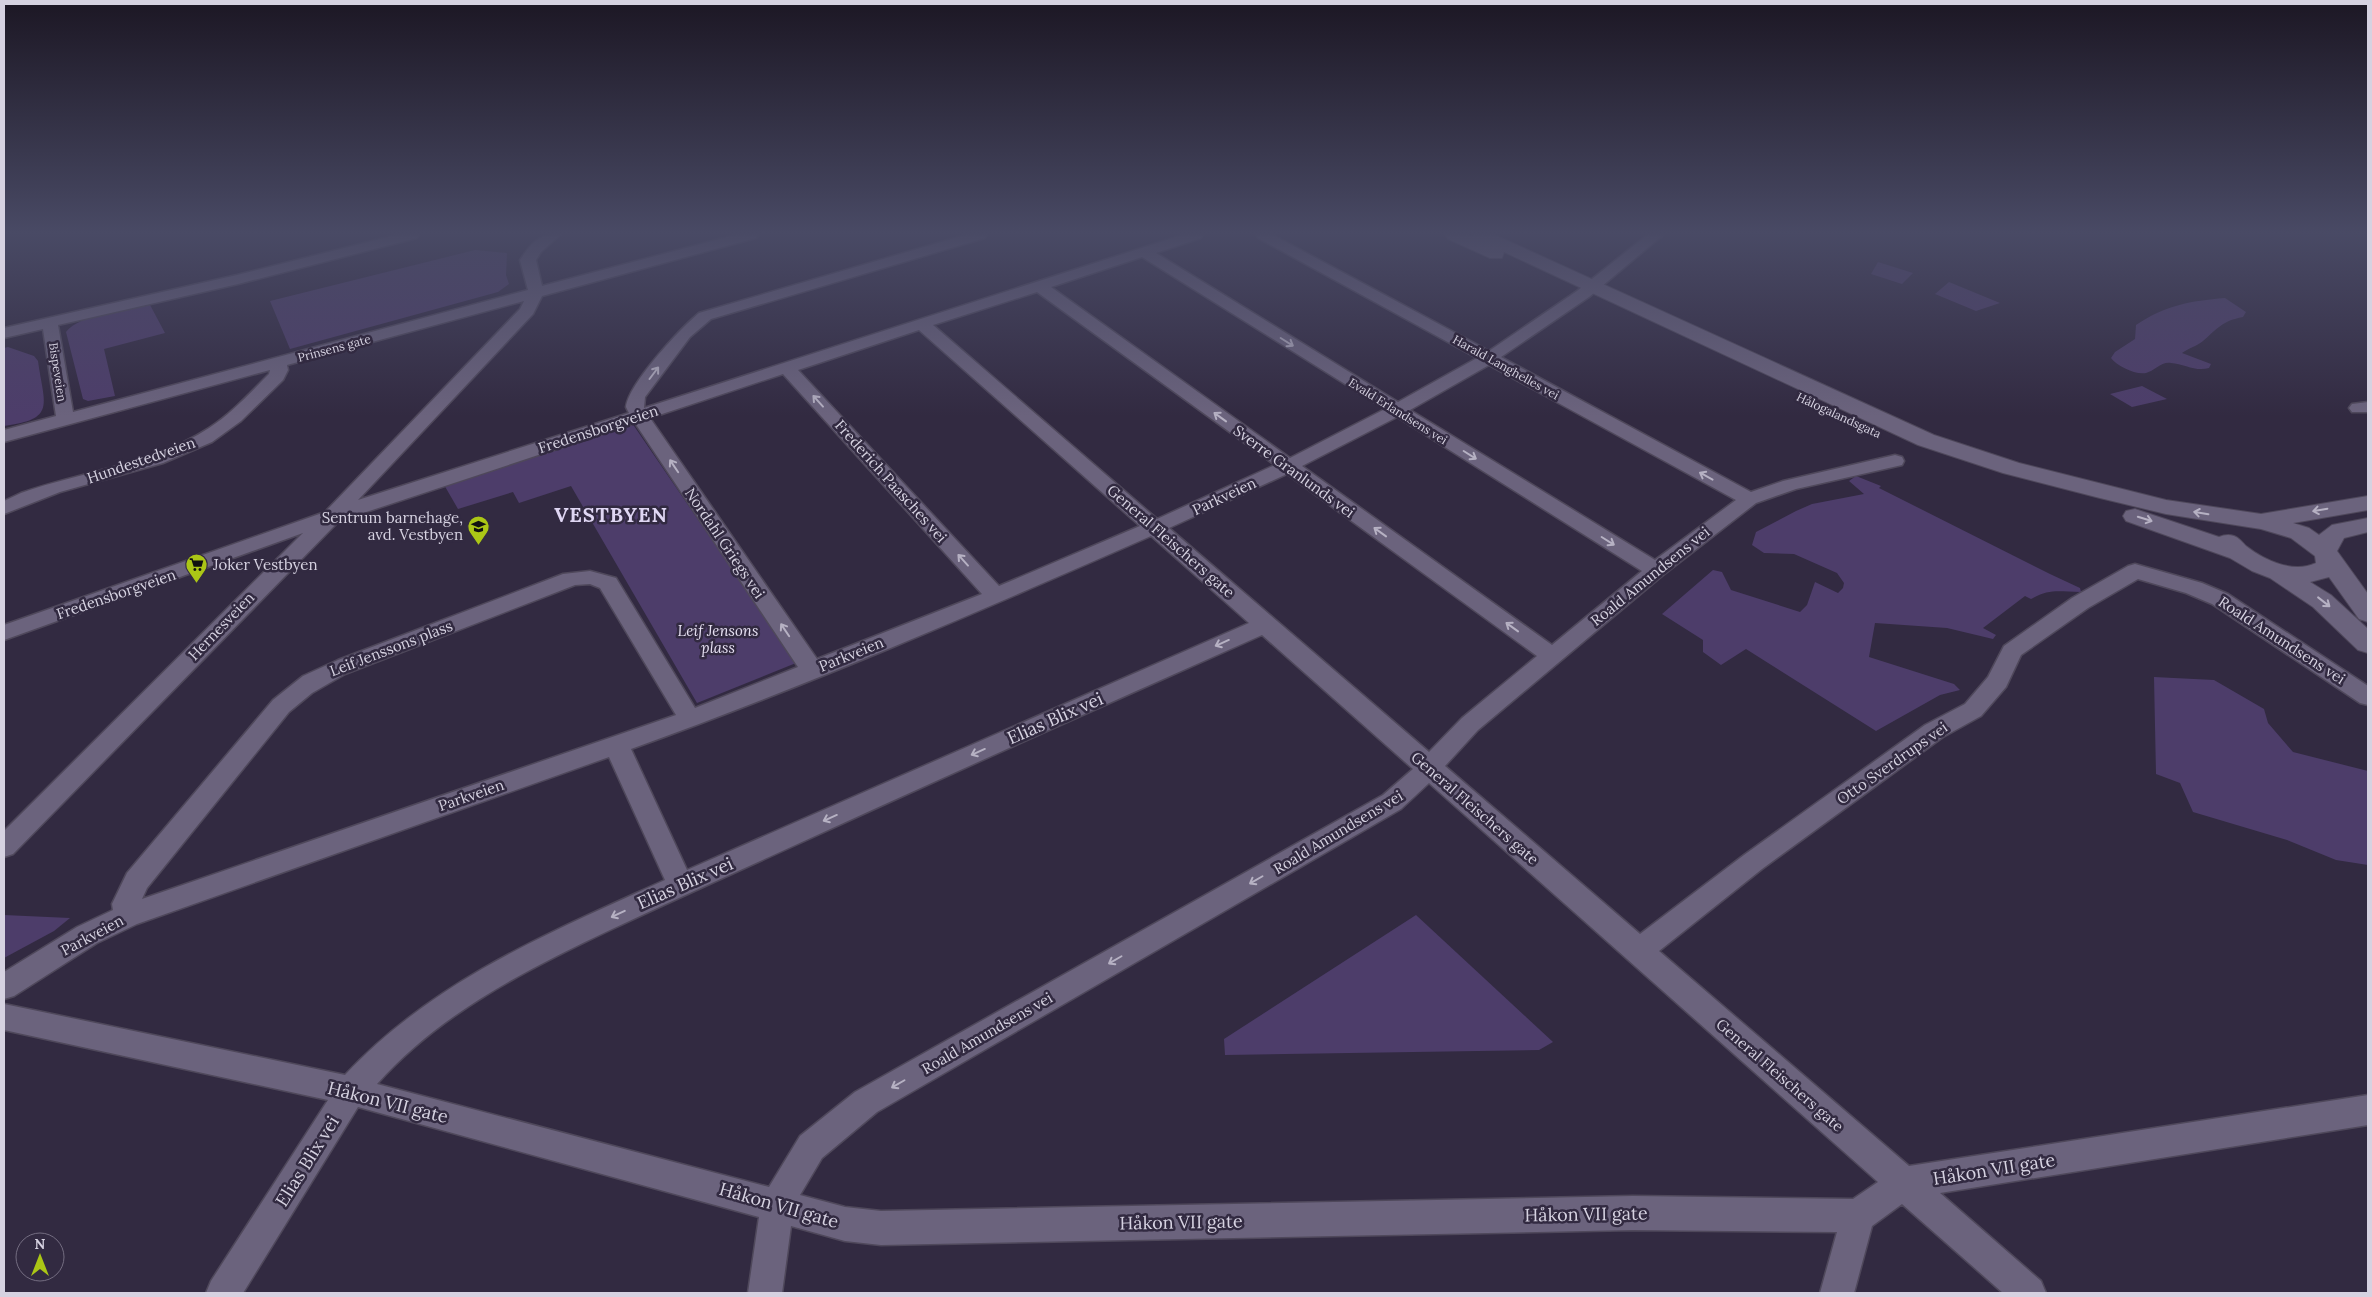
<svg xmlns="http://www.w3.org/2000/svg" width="2372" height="1297" font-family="Lora,serif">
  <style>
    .green { fill: #4d3d6a }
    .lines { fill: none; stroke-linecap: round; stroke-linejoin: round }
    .minor-casing { stroke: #4f485b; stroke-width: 3 }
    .tertiary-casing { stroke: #4f485b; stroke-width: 2 }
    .minor { fill: #6b637d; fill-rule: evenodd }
    .tertiary { fill: #6b637d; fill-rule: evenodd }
    .oneway { stroke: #b6b1c3 }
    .labels { text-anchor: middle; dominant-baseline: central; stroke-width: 5; stroke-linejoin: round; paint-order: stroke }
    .far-street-label { font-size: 12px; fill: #d6d2e1; stroke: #322a41 }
    .street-label { font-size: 15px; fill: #d6d2e1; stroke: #322a41 }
    .poi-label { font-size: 15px; fill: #d6d2e1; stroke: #322a41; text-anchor: end }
    .park-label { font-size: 15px; font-style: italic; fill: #e6e0f2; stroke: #322a41 }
    .near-street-label { font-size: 18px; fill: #d6d2e1; stroke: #322a41 }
    .district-label { font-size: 20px; font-weight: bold; letter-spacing: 1px; fill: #dfd6f3; stroke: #322a41 }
  </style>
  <rect width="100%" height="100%" fill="#322a41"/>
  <g class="green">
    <polygon points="475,250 507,253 506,275 509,284 498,292 290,349 270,301"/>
    <polygon points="1878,262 1913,273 1902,284 1871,274"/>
    <polygon points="1949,282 2000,303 1976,311 1935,294"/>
    <path d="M2225,298L2246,312L2243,317C2222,321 2218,328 2203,341C2197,346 2189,348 2182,353L2211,364L2209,368C2196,372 2184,364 2171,363C2162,361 2154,371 2146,373C2135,375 2117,366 2111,358L2115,352L2135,339L2136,325C2166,305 2190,301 2225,298Z"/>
    <path d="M149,303L165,333L104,349L115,396L88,401L83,399L66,332C80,314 127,309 149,303Z"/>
    <path d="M8,347L34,356L38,361C44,405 57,419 4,426V348Z"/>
    <polygon points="2142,386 2167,399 2132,407 2110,394"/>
    <polygon points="632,423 796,663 697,703 571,486 519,503 513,492 458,509 443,483"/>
    <path d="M1856,476L1881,486L1879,488L2050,574L2080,588L2081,592C2059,592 2051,588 2031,599L2025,596L1983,628L1996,635L1993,639L1947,628L1875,623L1869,657L1954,684L1960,690L1940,695L1876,731L1746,649L1721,665L1703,652V640L1662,614L1713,570L1722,572L1731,590L1800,612L1807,605L1815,582L1838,593L1843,588L1844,583L1837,573L1794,554L1764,553L1752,545L1756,532L1796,511L1812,504L1864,494L1849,481Z"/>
    <polygon points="2154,677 2214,680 2264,709 2268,723 2293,752 2368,771 2368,865 2336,860 2287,840 2193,812 2180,783 2156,774"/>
    <polygon points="4,915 70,918 54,931 4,958"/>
    <polygon points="1416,915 1553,1042 1539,1050 1225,1055 1224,1039"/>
  </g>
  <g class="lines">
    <defs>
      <g id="minor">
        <path d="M396,235H419L417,238L238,284L58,325L73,412L528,290L520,260C532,242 538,234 560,235L541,252L536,260L542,286L735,235H758L756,238L542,296L533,314L358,500L629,413L626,407C629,383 680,329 699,313L965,235H987L985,238L711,319L690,337L645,397L644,408L1182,235H1203L1201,238L1156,253L1398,402L1477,358L1258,238L1256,235H1273L1489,351L1577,291L1647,235H1663L1589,297L1501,357L1751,492L1783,481L1895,455L1902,457L1904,461L1902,465L1796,489L1756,503L1663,575L1478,730L1445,766L1640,934L1744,855L1925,725L1965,704L1988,677L2004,646L2072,598L2128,566L2135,564L2202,583L2228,594L2368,686V705L2360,703L2212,604L2186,593L2138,579L2088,608L2021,655L2006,687L1981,716L1943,737L1762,869L1659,951L1909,1166L2368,1095V1125L1940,1193L2041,1281L2046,1293H2003L1902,1204L1872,1226L1854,1293H1820L1837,1232L1633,1230L881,1245L845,1241L791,1226L782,1293H748L759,1217L358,1107L243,1293H206L211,1281L328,1100L4,1030V1004L345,1075C434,980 549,933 665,880L609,757L137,924L97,943L14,996L4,999V972L77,927L113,910L112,904L127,873L273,700L303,676L338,660L563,574L590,571L616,578L695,708L798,667L635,423L339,521L13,854L4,857V831L303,533L4,640V625L325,512L520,309L524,301L287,365L288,370L283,380L241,421L212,442L163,463L60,492L4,514V501L21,493C83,471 154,464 209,428C232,413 250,393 269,374L270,370L4,442V430L56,416L43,329L4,338V328L237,275ZM1142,257L1385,409L1290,458L1051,287ZM1037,292L1275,465L1157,519L933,325ZM919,330L1140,526L999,586L798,370ZM1489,365L1736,500L1655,560L1410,410ZM783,374L982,594L817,659L650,418ZM1397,417L1642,571L1552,645L1302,466ZM1287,474L1537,656L1462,718L1429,752L1169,528ZM1151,536L1249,623L687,870L631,749C807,686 980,611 1151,536ZM590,584L600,588L676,715L142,899L147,888L289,712L312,693L345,674L575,585ZM1262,635L1413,769L1383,795L855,1092L800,1136L769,1187L377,1084C440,1013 526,970 610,930C663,905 716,881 769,857C933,782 1097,708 1262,635ZM1429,783L1878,1182L1853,1199L1633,1196L881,1211L845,1207L800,1195L822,1158L877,1112L1401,809Z"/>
        <polygon points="2368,402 2368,412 2352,412 2349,408 2352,404"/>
      </g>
      <path id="tertiary" d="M1445,235H1468L1474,237L1472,235H1495L1934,435L2019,463L2166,500L2261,514L2368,496V510L2293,523L2309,528L2319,535L2332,525L2368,518V532L2344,538L2337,551L2368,594V622L2359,619L2329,577L2310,582L2331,595L2368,629V653L2358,650L2313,607L2270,578L2252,571L2230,558L2126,521L2123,516L2126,511L2135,509L2219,537C2224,535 2228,534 2234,536C2239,538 2242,542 2246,546C2264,560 2293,574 2316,563L2315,556L2291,538L2261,529L2166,514L2100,498L2003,473L1918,445L1504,252L1502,258H1490L1448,239Z"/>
    </defs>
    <use href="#minor" class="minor-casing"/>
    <use href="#tertiary" class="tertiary-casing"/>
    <use href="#minor" class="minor"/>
    <use href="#tertiary" class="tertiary"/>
  </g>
  <defs><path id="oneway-shaft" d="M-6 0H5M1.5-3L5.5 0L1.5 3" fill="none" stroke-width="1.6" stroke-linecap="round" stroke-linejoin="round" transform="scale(1.25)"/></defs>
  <g class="oneway">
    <use href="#oneway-shaft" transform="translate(1287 342) rotate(32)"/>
    <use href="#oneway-shaft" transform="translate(654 373) rotate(-53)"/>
    <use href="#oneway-shaft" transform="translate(818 401) rotate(-132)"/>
    <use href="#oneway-shaft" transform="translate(1220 417) rotate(-144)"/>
    <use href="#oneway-shaft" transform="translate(1470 455) rotate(32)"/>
    <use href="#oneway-shaft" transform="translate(674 466) rotate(-124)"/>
    <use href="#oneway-shaft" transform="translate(1706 476) rotate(-151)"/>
    <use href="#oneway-shaft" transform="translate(2320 510) rotate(170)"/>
    <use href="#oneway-shaft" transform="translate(2201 513) rotate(-171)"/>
    <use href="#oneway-shaft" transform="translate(2145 519) rotate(17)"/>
    <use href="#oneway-shaft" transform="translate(1380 532) rotate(-144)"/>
    <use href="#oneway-shaft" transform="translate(1608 541) rotate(32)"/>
    <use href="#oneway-shaft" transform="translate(963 560) rotate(-132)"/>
    <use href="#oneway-shaft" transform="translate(2324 602) rotate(38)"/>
    <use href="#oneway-shaft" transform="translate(1512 627) rotate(-144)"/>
    <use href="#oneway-shaft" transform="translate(785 630) rotate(-124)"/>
    <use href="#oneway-shaft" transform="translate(1222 643) rotate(156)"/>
    <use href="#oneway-shaft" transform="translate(978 752) rotate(156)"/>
    <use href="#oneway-shaft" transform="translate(830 818) rotate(156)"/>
    <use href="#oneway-shaft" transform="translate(1256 880) rotate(150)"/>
    <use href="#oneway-shaft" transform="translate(618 914) rotate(155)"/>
    <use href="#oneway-shaft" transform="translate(1115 960) rotate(150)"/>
    <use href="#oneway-shaft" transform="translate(898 1084) rotate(150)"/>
  </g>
  <linearGradient id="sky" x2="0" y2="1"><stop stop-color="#1c1724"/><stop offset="0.56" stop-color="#494a65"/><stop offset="1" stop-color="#494a65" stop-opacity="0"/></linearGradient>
  <rect width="2372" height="416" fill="url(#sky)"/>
  <defs>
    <symbol id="school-pin" viewBox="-11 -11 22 30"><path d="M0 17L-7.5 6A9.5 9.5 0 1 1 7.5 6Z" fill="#abc616" stroke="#322a41"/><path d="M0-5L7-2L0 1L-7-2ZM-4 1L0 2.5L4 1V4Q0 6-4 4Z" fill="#111"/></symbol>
    <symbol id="supermarket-pin" viewBox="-11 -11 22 30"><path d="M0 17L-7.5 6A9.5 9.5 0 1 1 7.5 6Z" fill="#abc616" stroke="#322a41"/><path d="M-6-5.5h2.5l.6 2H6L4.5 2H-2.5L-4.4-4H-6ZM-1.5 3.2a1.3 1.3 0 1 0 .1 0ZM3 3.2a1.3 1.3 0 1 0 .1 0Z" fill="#111"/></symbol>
  </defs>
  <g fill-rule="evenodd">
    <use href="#school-pin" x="466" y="514" width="25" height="34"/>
    <use href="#supermarket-pin" x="184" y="552" width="25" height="34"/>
  </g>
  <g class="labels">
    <g class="far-street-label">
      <text transform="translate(334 348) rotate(-15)">Prinsens gate</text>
      <text transform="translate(1506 367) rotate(29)">Harald Langhelles vei</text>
      <text transform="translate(58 372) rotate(81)">Bispeveien</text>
      <text transform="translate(1398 411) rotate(32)">Evald Erlandsens vei</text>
      <text transform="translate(1839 415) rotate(25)">Hålogalandsgata</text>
    </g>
    <g class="street-label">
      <text transform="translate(598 429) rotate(-18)">Fredensborgveien</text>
      <text transform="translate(141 460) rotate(-19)">Hundestedveien</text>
      <text transform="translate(1294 471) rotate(36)">Sverre Granlunds vei</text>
      <text transform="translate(891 481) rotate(48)">Frederich Paasches vei</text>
      <text transform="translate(1224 496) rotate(-25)">Parkveien</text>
      <text transform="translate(1171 541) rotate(41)">General Fleischers gate</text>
      <text transform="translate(725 543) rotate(56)">Nordahl Griegs vei</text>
      <text transform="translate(1650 576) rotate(-39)">Roald Amundsens vei</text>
      <text transform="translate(116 594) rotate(-19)">Fredensborgveien</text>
      <text transform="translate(221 626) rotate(-46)">Hernesveien</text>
      <text transform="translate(2282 640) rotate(33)">Roald Amundsens vei</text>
      <text transform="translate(391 648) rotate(-21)">Leif Jenssons plass</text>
      <text transform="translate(851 654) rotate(-22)">Parkveien</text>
      <text transform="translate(1892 763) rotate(-35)">Otto Sverdrups vei</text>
      <text transform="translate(471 795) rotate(-19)">Parkveien</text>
      <text transform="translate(1475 808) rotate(41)">General Fleischers gate</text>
      <text transform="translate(1338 832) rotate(-31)">Roald Amundsens vei</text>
      <text transform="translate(92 935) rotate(-28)">Parkveien</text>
      <text transform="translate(987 1033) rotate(-30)">Roald Amundsens vei</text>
      <text transform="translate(1780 1075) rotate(41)">General Fleischers gate</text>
    </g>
    <g class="poi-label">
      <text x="463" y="517">Sentrum barnehage,<tspan x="463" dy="17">avd. Vestbyen</tspan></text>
      <text x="213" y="564" text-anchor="start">Joker Vestbyen</text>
    </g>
    <g class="park-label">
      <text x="718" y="630">Leif Jensons<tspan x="718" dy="17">plass</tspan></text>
    </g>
    <g class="near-street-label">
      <text transform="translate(1055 718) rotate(-24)">Elias Blix vei</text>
      <text transform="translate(685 883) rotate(-24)">Elias Blix vei</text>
      <text transform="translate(388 1102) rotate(14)">Håkon VII gate</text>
      <text transform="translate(307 1161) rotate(-58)">Elias Blix vei</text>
      <text transform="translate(1994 1169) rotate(-9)">Håkon VII gate</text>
      <text transform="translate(779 1205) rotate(16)">Håkon VII gate</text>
      <text transform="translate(1586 1214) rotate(-1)">Håkon VII gate</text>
      <text transform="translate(1181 1222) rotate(-1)">Håkon VII gate</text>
    </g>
    <g class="district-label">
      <text x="611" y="514">VESTBYEN</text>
    </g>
  </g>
  <rect width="2372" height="1297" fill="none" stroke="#d6d2e1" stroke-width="10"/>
  <g transform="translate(40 1257)"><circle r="24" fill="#322a41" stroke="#746d81"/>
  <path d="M0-4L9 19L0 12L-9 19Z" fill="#abc616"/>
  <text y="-8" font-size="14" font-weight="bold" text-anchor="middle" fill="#d6d2e1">N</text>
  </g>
</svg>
